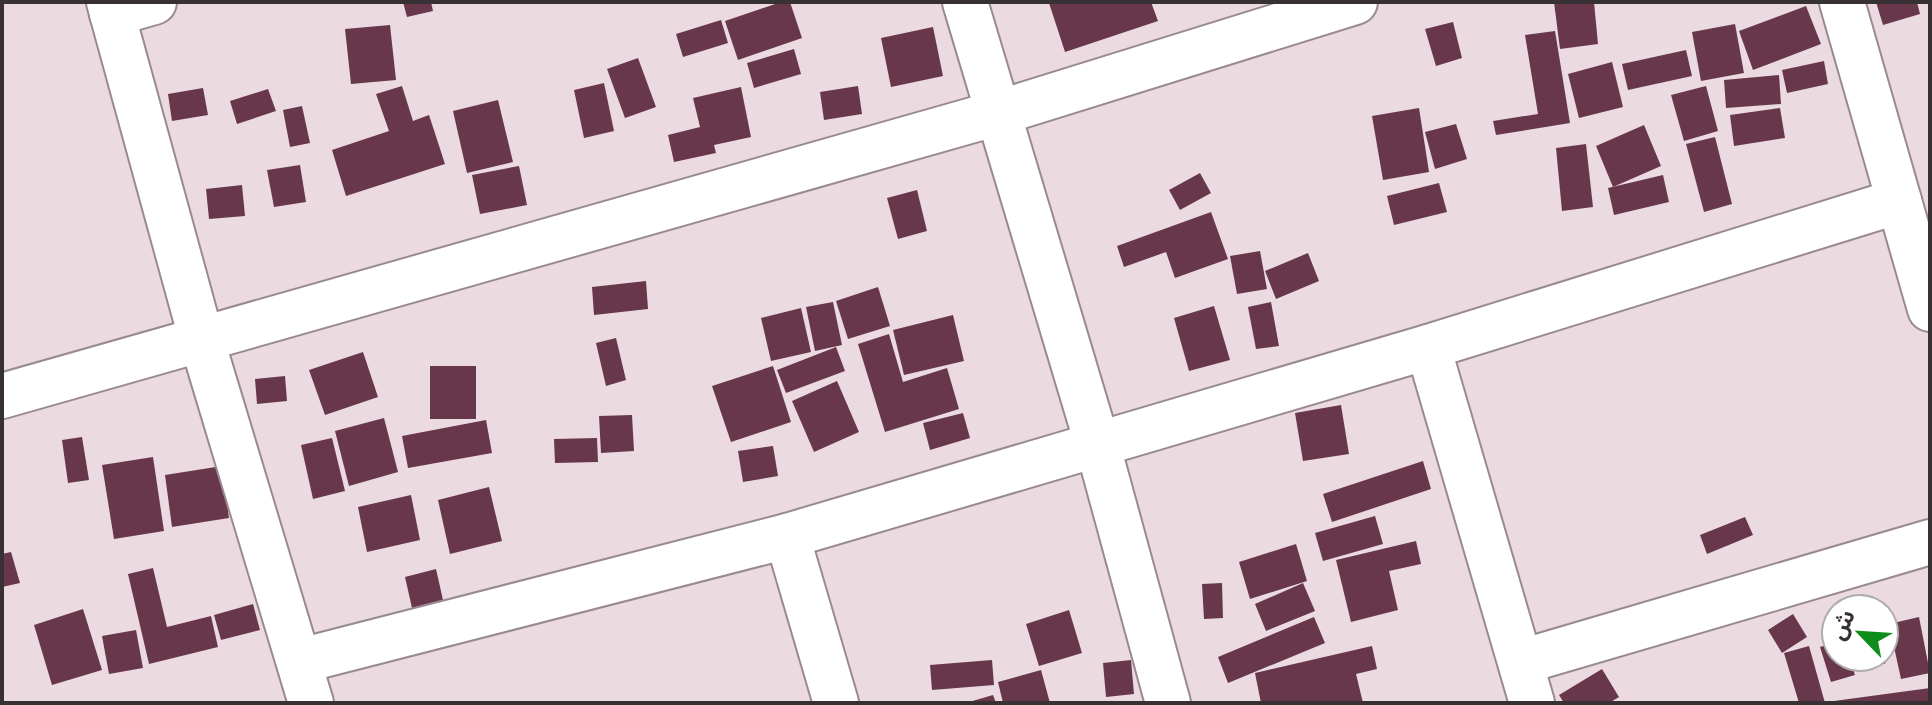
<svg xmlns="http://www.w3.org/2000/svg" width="1932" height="705" font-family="'Golos Text','Noto Sans Arabic',sans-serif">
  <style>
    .building { fill: #68374c }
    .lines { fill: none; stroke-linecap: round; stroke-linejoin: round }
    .minor-casing { stroke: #998a90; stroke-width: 48 }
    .minor { stroke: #fff; stroke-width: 44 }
  </style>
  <rect width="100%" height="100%" fill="#ebdbe1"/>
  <g class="building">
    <polygon points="403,2 431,2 433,11 407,17"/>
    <polygon points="781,2 790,2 802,38 738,60 725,21"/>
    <polygon points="1053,2 1151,2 1158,21 1065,52 1049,3"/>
    <polygon points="1554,2 1594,2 1598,44 1560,49"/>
    <polygon points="1876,2 1917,2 1920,14 1883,25"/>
    <polygon points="1806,6 1821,44 1753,70 1739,31"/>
    <polygon points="721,20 728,43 683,57 676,34"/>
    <polygon points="1453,22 1462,58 1436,66 1425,29"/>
    <polygon points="1735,24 1744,73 1701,81 1692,32"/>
    <polygon points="390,25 396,80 351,84 345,29"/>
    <polygon points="933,27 943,76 891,87 881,38"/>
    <polygon points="1555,31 1570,123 1496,135 1493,121 1538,114 1525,35"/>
    <polygon points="794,49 801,74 754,88 747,63"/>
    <polygon points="1686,50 1692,76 1628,90 1622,64"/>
    <polygon points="638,58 656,107 625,118 607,69"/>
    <polygon points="1824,61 1828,84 1787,93 1782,70"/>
    <polygon points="1612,62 1623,107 1579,118 1568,74"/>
    <polygon points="1779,75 1781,104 1726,108 1724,80"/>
    <polygon points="604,83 614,131 584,138 574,90"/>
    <polygon points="402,86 413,121 429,115 445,164 346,196 332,150 389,131 376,94"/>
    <polygon points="858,86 862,114 824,120 820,92"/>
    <polygon points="1706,86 1718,131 1684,141 1671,95"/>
    <polygon points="741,87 751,137 714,145 716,153 674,162 668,135 700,127 693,98"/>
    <polygon points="203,88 208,115 172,121 168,94"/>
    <polygon points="268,89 276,111 237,124 230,101"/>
    <polygon points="498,100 513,162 467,173 453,111"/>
    <polygon points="302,106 310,143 290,147 283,110"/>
    <polygon points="1419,108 1429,172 1383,180 1372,116"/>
    <polygon points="1780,108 1785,138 1734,146 1730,115"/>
    <polygon points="1456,124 1467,159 1435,169 1425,132"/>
    <polygon points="1644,125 1661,166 1613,187 1596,146"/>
    <polygon points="1715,137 1732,204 1704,212 1686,144"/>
    <polygon points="1586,144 1593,207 1562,211 1556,148"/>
    <polygon points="300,165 306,202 274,207 267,170"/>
    <polygon points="519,166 527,205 480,214 472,175"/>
    <polygon points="1200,173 1211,193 1180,210 1169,190"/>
    <polygon points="1663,175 1669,202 1614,215 1608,188"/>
    <polygon points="1439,183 1447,212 1394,225 1387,196"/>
    <polygon points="242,185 245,216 209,219 206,189"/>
    <polygon points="917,190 927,231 898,239 887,198"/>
    <polygon points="1211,212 1228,259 1175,278 1166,252 1124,267 1117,246"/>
    <polygon points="1260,251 1267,289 1237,294 1230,256"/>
    <polygon points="1308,253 1319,281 1276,299 1265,271"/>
    <polygon points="646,281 648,309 594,315 592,287"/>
    <polygon points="878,287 890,326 848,339 836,301"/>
    <polygon points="833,302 842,345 815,351 806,307"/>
    <polygon points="1271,302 1279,346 1256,349 1248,307"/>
    <polygon points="1214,306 1230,360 1189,371 1174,318"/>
    <polygon points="801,308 811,352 771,361 761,318"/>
    <polygon points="953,315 964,361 904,375 893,330"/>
    <polygon points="889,334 903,382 947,368 959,409 885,432 858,344"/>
    <polygon points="616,338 626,380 606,386 596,343"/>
    <polygon points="836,347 845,371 786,393 777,370"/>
    <polygon points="363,352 378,397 325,415 309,370"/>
    <rect x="430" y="366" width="46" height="53"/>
    <polygon points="773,366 791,422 731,442 712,386"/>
    <polygon points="285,376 287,401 257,404 255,379"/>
    <polygon points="837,381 859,432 814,452 792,401"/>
    <polygon points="1341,405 1349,454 1303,461 1295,413"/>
    <polygon points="963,413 970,438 930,450 923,423"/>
    <polygon points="632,415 634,451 601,453 599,416"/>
    <polygon points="384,418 398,472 349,486 335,431"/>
    <polygon points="486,420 492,453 408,468 402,436"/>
    <polygon points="82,437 89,480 68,483 62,440"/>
    <polygon points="332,438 345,491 313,499 301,445"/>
    <polygon points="597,438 598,462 555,463 554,439"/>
    <polygon points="773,446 778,476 743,482 738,451"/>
    <polygon points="153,457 164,531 114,539 102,465"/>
    <polygon points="1423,461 1431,489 1332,522 1323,494"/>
    <polygon points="222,466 229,518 172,527 165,475"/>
    <polygon points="489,487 502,541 450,554 438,500"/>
    <polygon points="411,495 420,540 367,552 358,507"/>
    <polygon points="1375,516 1383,544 1323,561 1315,533"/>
    <polygon points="1745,517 1753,535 1707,554 1700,535"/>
    <polygon points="1416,541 1421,564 1389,571 1398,610 1351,622 1336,560"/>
    <polygon points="1296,544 1307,581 1250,599 1239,562"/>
    <polygon points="11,552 20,583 2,587 2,554"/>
    <polygon points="153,568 167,627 211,616 218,647 149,664 128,574"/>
    <polygon points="436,569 443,600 412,608 405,577"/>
    <polygon points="1222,583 1223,618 1204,619 1202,584"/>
    <polygon points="1303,583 1315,611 1266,631 1255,604"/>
    <polygon points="253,604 260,630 221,640 214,615"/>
    <polygon points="83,609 102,670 52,685 34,625"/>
    <polygon points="1069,610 1082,653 1039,666 1026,624"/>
    <polygon points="1793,614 1807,637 1782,653 1768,630"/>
    <polygon points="1314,617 1325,643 1228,683 1218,657"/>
    <polygon points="1919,617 1930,673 1901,679 1889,624"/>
    <polygon points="136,630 143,668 109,674 102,636"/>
    <polygon points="1884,631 1891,633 1885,664 1858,659 1884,657"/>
    <polygon points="1836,642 1836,657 1849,657 1855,675 1831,682 1820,647"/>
    <polygon points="1372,646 1377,669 1356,674 1363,703 1261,703 1255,673"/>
    <polygon points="1809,646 1825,703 1799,703 1784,653"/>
    <polygon points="992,660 994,685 932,690 930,665"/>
    <polygon points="1131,660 1134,694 1106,697 1103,663"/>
    <polygon points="1602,669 1619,697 1609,703 1564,703 1559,695"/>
    <polygon points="1041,670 1050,703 1003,703 998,682"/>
    <polygon points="1930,688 1930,703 1834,703 1834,701"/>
    <polygon points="993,695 996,703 969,703 969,702"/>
  </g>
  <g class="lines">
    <defs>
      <g id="minor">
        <polyline points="109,2 202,341 311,703"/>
        <polyline points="965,2 1097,443 1168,703"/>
        <polyline points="1842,2 1930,309"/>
        <polyline points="112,14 154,2"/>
        <polyline points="1428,347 1532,703"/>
        <polyline points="2,396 1001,112 1355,2"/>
        <polyline points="787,536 836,703"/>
        <polyline points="300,661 787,536 1428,347 1899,201"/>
        <polyline points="1521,662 1930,542"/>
      </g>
    </defs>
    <use href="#minor" class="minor-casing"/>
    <use href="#minor" class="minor"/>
  </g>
  <rect width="1932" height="705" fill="none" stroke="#373133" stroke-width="8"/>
  <g transform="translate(1860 633) rotate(295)"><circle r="38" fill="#ffffff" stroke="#afadad" stroke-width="2"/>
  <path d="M0-6L14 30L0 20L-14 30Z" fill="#0e8d1a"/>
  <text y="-12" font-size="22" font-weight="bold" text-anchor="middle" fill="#373133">ش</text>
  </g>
</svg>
